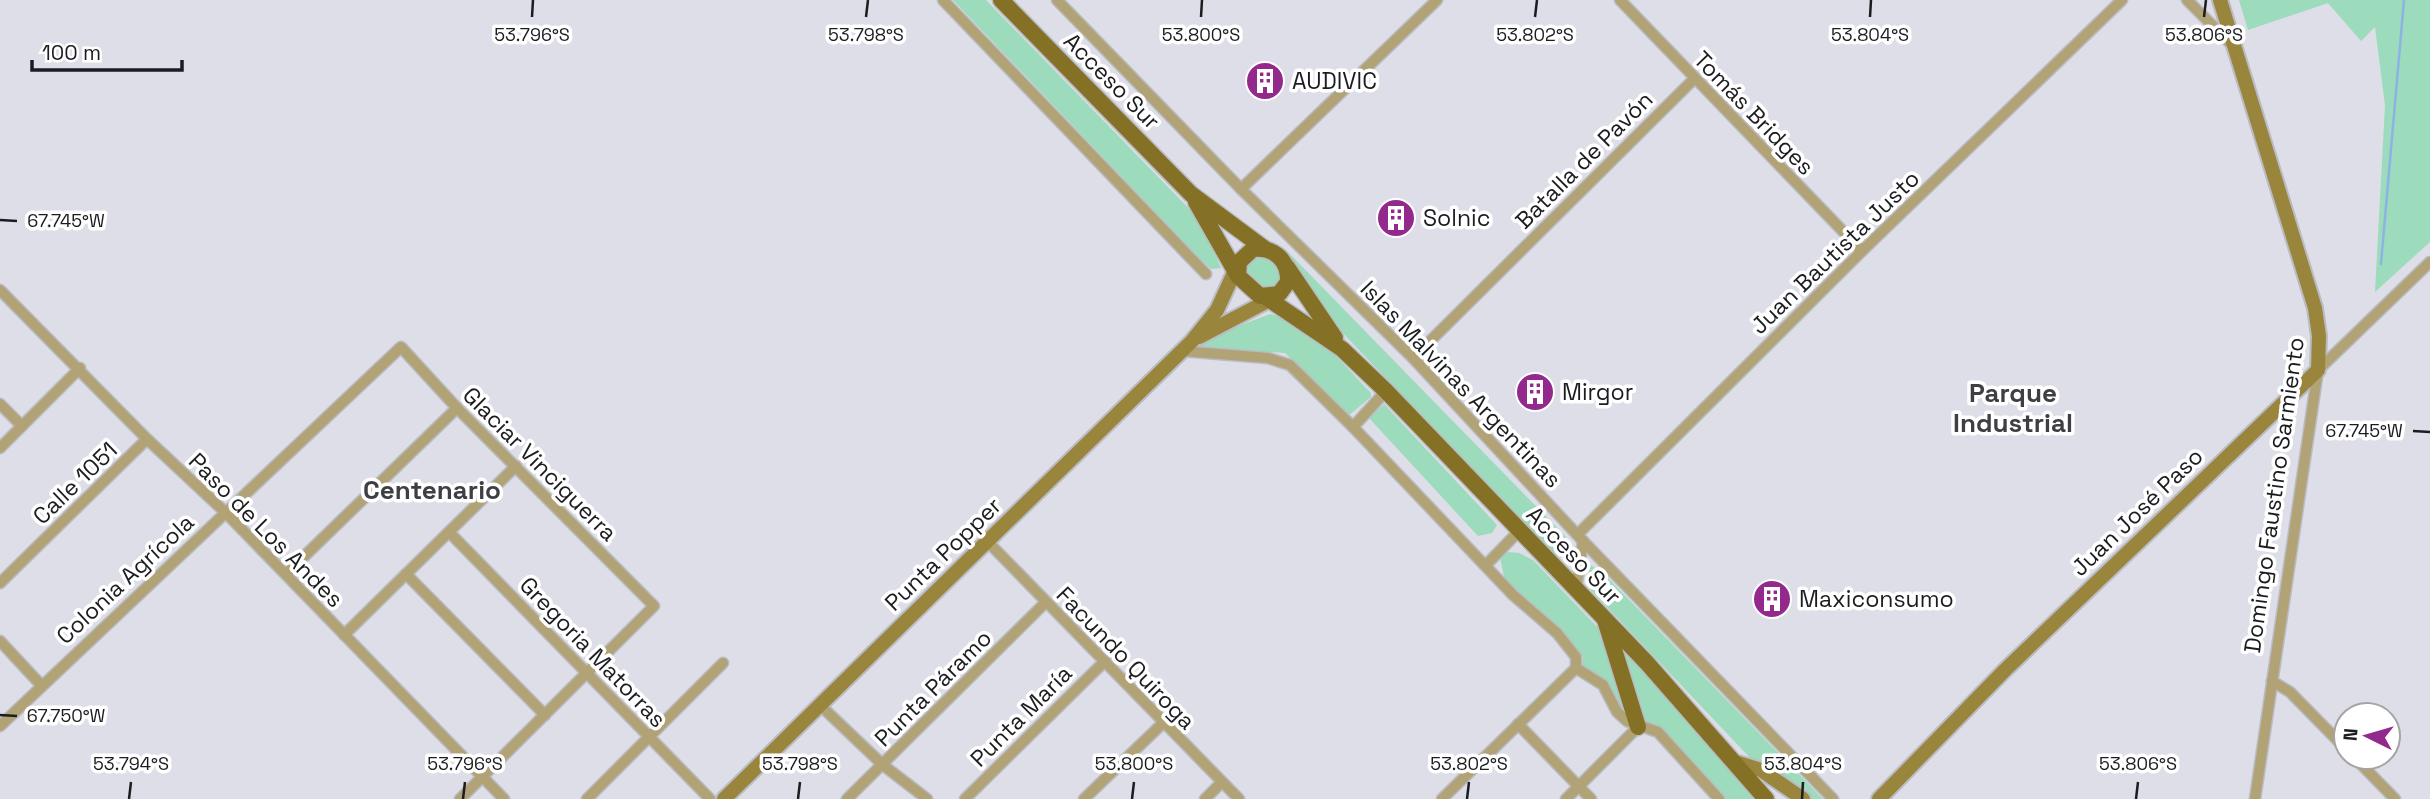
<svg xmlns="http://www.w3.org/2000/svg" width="2430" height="799" font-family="'Space Grotesk',sans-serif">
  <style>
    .green { fill: #9cdbbb }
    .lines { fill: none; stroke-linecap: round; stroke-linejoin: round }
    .stream { stroke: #8cb3e4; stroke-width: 2.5 }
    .street-casing { stroke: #babbc3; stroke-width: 13 }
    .secondary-casing { stroke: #babbc3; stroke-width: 18 }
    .primary-casing { stroke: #babbc3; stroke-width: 19 }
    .street { stroke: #b1a376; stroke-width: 10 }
    .secondary { stroke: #9a853c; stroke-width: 14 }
    .primary { stroke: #857125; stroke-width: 16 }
    .ticks { fill: none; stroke: #1b1c1f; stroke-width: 2.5 }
    .labels { text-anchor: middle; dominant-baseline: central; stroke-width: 7; stroke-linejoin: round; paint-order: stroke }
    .street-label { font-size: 23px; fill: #1b1c1f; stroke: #fff }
    .poi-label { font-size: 23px; fill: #1b1c1f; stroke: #fff; text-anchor: start }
    .quarter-label { font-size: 26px; font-weight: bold; fill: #3e3e45; stroke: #fff }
    .ticks-label { font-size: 18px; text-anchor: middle; fill: #1b1c1f; stroke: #fff; stroke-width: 7; stroke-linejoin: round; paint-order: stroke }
  </style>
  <rect width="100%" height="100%" fill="#dddee7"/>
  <g class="green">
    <polygon points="953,0 986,0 1201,221 1221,268 1211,269 1199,258"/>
    <polygon points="2239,0 2430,0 2430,242 2375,292 2385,105 2375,27 2361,41 2328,3 2248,30"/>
    <polygon points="1284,248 1566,537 1556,557 1319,308"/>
    <polygon points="1259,254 1277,264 1281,279 1278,287 1266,291 1246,275 1245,263"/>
    <path d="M1270,314C1313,323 1341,363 1371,393V397L1348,416L1285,353L1195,347L1207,338Z"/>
    <polygon points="1384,404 1497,525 1492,533 1478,536 1369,418"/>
    <polygon points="1508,552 1519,553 1533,560 1605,635 1628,718 1582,664 1583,657 1505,581 1500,558"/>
    <polygon points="1588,563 1605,575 1823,799 1811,799 1754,762 1591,590"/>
    <polygon points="1618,646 1690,718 1756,799 1726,799 1675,741 1644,721"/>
  </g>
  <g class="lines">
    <polyline class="stream" points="2381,264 2404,0"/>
    <defs>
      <g id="street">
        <polyline points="943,0 1206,274"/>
        <polyline points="1057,0 1241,189 1413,358 1583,541 1833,799"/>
        <polyline points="1620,0 1862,251"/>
        <polyline points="2187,0 2231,44"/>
        <polyline points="1241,189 1437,0"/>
        <polyline points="0,290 147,439 225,512 504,799"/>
        <polyline points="1182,351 1268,358 1290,365 1353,427 1513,595 1557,633 1576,657 1576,668"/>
        <polyline points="1413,358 1694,79"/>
        <polyline points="0,404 22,426"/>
        <polyline points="1353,427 1386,391"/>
        <polyline points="0,448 80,368"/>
        <polyline points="449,532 710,799"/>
        <polyline points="1578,534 1862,251 2122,0"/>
        <polyline points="988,542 1239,799"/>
        <polyline points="1486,565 1519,531"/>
        <polyline points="286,574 457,408"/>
        <polyline points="406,574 545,715"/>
        <polyline points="0,583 147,439"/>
        <polyline points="1576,589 1583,541"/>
        <polyline points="344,635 516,466"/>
        <polyline points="0,641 41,685"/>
        <polyline points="1576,668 1603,685 1617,712 1627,721 1658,732 1719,799"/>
        <polyline points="2272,681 2290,692 2346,749"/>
        <polyline points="820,705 883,765 927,799"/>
        <polyline points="1518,724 1591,799"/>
        <polyline points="0,726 401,347 457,408 654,606 460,799"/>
        <polyline points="2354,757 2395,799"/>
        <polyline points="587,799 723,663"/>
        <polyline points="847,799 1045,603"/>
        <polyline points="965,799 1105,661"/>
        <polyline points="1084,799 1163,723"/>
        <polyline points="1205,799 1222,782"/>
        <polyline points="1442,799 1576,668"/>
        <polyline points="1566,799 1638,727"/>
        <polyline points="2255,799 2318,370 2430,262"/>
      </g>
      <g id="secondary">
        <polyline points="1199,337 1277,296"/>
        <polyline points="1738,763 1761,770 1803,799"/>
        <polyline points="724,799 1192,341 1217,310 1239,262"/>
        <polyline points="1879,799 2005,670 2318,370 2319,336 2315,308 2220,0"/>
      </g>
      <g id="primary">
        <polyline points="1001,0 1191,194 1265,249"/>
        <polyline points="1196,202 1238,276"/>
        <path d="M1253,249C1274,247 1289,260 1288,282L1279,294L1260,296L1238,276L1239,262Z"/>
        <polyline points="1287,267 1335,338"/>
        <polyline points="1267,298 1342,349 1386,391 1647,663 1766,799"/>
        <polyline points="1605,620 1638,727"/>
      </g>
    </defs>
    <use href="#street" class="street-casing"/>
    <use href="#secondary" class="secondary-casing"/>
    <use href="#primary" class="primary-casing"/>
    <use href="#street" class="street"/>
    <use href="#secondary" class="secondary"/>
    <use href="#primary" class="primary"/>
  </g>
  <path class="ticks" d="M532,17L533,0M866,17L868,0M1201,17L1202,0M1535,17L1537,0M1870,17L1871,0M2204,17L2206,0M0,220L17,221M2413,431L2430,432M0,715L17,716M129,799L131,782M463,799L465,782M798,799L800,782M1132,799L1134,782M1467,799L1469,782M1802,799L1803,782M2136,799L2138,782"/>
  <defs>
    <symbol id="building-disc" viewBox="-11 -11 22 22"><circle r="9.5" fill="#93298c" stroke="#fff"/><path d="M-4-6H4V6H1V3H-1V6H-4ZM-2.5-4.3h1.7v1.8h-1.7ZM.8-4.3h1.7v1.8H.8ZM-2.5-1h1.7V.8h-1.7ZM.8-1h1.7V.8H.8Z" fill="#fff"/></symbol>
  </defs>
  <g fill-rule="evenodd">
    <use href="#building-disc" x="1243" y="59" width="44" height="44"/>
    <use href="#building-disc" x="1374" y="196" width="44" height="44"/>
    <use href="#building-disc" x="1513" y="370" width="44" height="44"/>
    <use href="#building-disc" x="1750" y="577" width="44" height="44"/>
  </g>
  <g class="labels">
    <g class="street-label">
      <text transform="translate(1112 81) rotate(45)">Acceso Sur</text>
      <text transform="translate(1754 113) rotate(46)">Tomás Bridges</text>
      <text transform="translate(1584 160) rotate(-45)">Batalla de Pavón</text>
      <text transform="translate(1835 252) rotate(-44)">Juan Bautista Justo</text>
      <text transform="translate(1461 384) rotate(46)">Islas Malvinas Argentinas</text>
      <text transform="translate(540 464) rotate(45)">Glaciar Vinciguerra</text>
      <text transform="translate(75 483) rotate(-44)">Calle 1051</text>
      <text transform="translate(2274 495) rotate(-82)">Domingo Faustino Sarmiento</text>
      <text transform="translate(2137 512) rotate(-44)">Juan José Paso</text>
      <text transform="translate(266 530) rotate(45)">Paso de Los Andes</text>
      <text transform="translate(943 554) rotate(-44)">Punta Popper</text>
      <text transform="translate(1574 555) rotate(46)">Acceso Sur</text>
      <text transform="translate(125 579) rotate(-43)">Colonia Agrícola</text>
      <text transform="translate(593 652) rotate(46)">Gregoria Matorras</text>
      <text transform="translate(1126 658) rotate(46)">Facundo Quiroga</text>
      <text transform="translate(933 688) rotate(-45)">Punta Páramo</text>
      <text transform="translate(1021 716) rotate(-45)">Punta María</text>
    </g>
    <g class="poi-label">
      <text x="1292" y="81">AUDIVIC</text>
      <text x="1423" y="218">Solnic</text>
      <text x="1562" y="392">Mirgor</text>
      <text x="1799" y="599">Maxiconsumo</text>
    </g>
    <g class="quarter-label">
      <text x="2013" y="393">Parque<tspan x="2013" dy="30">Industrial</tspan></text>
      <text x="432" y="490">Centenario</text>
    </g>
  </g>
  <g class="ticks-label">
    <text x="532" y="41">53.796°S</text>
    <text x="866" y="41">53.798°S</text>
    <text x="1201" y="41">53.800°S</text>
    <text x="1535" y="41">53.802°S</text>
    <text x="1870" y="41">53.804°S</text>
    <text x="2204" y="41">53.806°S</text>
    <text x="66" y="227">67.745°W</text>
    <text x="2364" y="437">67.745°W</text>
    <text x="66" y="722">67.750°W</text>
    <text x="131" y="770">53.794°S</text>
    <text x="465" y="770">53.796°S</text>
    <text x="800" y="770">53.798°S</text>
    <text x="1134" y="770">53.800°S</text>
    <text x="1469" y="770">53.802°S</text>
    <text x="1803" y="770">53.804°S</text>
    <text x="2138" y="770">53.806°S</text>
  </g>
  <g transform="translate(2367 736) rotate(275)"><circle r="33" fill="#ffffff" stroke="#a4a4a5" stroke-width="2"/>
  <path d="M0-5L12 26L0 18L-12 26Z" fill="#93298c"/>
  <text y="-10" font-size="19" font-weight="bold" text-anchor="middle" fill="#1b1c1f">N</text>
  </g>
  <path d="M32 60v10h150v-10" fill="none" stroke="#1b1c1f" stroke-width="3.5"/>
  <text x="42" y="60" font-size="21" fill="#1b1c1f" stroke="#ffffff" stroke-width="5" paint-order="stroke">100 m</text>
</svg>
